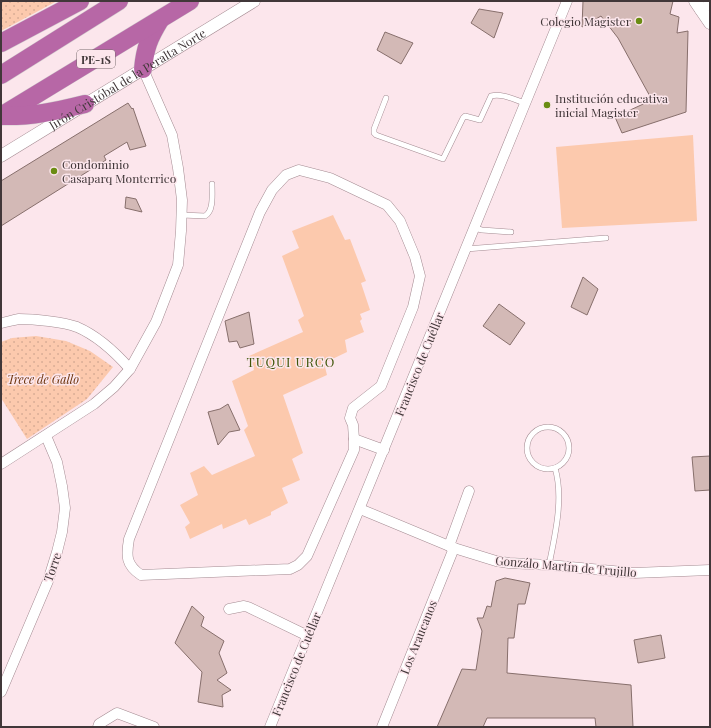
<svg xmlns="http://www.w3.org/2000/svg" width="711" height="728" font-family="'Playfair Display',serif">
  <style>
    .grass { fill: #fcc9ad }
    .park { fill: url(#park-dots) }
    .building { fill: #d3b9b6; stroke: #876f6c }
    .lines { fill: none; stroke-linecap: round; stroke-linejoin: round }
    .service-casing { stroke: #a48b92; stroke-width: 6 }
    .minor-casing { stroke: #a48b92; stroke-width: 11 }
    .tertiary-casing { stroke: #a48b92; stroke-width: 13 }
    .motorway-casing { stroke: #d1cfcf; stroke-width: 19 }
    .service { stroke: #fff; stroke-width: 5 }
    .minor { stroke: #fff; stroke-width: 10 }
    .tertiary { stroke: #fff; stroke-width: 12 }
    .motorway { stroke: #b767a6; stroke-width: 18 }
    .poi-dot { fill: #6a8c12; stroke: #fce6ec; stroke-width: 1.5 }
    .labels { text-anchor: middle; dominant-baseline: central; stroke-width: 3; stroke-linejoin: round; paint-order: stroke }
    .shield { fill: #fce6ec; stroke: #796c6f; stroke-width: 1 }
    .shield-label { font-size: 11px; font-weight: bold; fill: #413739 }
    .poi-label { font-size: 12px; fill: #413739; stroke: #fce6ec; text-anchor: start }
    .street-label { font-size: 12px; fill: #413739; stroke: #fce6ec }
    .park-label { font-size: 12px; font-style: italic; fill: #6c330a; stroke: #fce6ec }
    .neighbourhood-label { font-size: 13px; letter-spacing: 1px; fill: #3f5508; stroke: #fce6ec }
  </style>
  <defs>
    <pattern id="park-dots" width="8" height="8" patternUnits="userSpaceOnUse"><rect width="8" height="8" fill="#fcc9ad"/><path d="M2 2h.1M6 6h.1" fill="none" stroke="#d9ad96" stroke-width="1.8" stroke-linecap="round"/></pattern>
  </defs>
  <rect width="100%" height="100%" fill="#fce6ec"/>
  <g class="grass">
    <polygon points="693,135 697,221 562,228 556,147"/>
    <polygon points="333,215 345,240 350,239 366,281 361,283 370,310 360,314 362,319 360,321 364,332 345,340 347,352 324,363 327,375 283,395 303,453 292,459 300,480 282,488 288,503 271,512 271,515 249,525 246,519 223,529 222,524 190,539 185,527 190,523 180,505 198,495 190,473 204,466 212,475 255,456 244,430 248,426 232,381 254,370 249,356 303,332 298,320 304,316 282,256 299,248 292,231"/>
  </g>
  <g class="park">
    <polygon points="1,1 57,1 1,31"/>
    <polygon points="36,336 66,341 90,351 113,367 87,399 27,439 1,398 1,342 12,338"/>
  </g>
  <g class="building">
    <polygon points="583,1 673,1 670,14 679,17 677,33 688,31 686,112 622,133 615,117 652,100 618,38 601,16 582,27"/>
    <polygon points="479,9 503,13 494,38 471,23"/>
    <polygon points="385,32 413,43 401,64 377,50"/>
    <polygon points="128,103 132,109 133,108 146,146 130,150 127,142 104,156 106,160 1,226 1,181"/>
    <polygon points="126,197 136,199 142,212 125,208"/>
    <polygon points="583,277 598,289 587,315 571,307"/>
    <polygon points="499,304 525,323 510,345 483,326"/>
    <polygon points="249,312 254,344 240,348 237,341 229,342 225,321"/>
    <polygon points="228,404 240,430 229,432 218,445 208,412 220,409"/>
    <polygon points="710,456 710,490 695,491 692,457"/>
    <polygon points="505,578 530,583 525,604 518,604 514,638 508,638 507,673 631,685 633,727 596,727 595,718 487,718 483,727 437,727 462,669 476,670 482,631 477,618 483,618 487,606 491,607 496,581"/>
    <polygon points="192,606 204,617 201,626 224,641 219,653 227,673 217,680 231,690 222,695 223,707 198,702 202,672 175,643"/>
    <polygon points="661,635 665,658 638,663 634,640"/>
  </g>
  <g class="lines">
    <defs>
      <g id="service">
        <path d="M386,98L374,129V133L376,135L443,159L463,118L465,116L480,120L491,96C502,93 515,100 525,103"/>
        <path d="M182,215L205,216C214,211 212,194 212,184"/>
        <polyline points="474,228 482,230 511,232"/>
        <polyline points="466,249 606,238"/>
        <circle cx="548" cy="448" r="21"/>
        <path d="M549,565C555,535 564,498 555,468"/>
      </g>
      <g id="minor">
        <polyline points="700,10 710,4"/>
        <path d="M299,170L330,178L387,205L400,221L415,257L420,276L413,307L381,386L353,408L350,418L353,425L354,439V450L307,556L298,565L290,569L141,575C126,565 126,556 129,539L260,212L272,190L286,175Z"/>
        <path d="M1,323C7,322 13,320 19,319C34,319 64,322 77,327C98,336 115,352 130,369"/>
        <polyline points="354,439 384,450"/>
        <polyline points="1,464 94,404 114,387 130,369 156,322 178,265 181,231 182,200 178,168 172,135 143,69"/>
        <polyline points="360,509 454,548 496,561 509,563 549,565 634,573 710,570"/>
        <polyline points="449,546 469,491"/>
        <polyline points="229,609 244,606 248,607 308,636"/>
        <polyline points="1,692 48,581 57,552 62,532 65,508 62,486 57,462 46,436"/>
        <polyline points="98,727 99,724 117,713 154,727"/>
        <polyline points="270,727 567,1"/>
        <polyline points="382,727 454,548"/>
      </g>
      <g id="tertiary">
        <polyline points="695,1 710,23"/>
        <path id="s1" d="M1,156L254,1"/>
      </g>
      <g id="motorway">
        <polyline points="1,43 80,1"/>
        <path d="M143,69C145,48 149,38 160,20"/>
        <polyline points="1,75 119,1"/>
        <polyline points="1,116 190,1"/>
        <path d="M2,116C30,117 57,111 85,104"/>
      </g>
    </defs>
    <use href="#service" class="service-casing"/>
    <use href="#minor" class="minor-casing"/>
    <use href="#tertiary" class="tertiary-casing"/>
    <use href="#motorway" class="motorway-casing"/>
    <use href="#service" class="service"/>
    <use href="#minor" class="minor"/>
    <use href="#tertiary" class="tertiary"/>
    <use href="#motorway" class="motorway"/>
  </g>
  <g class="poi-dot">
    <circle cx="639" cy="21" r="4"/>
    <circle cx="547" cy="105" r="4"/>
    <circle cx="54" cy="171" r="4"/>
  </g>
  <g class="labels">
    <rect class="shield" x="77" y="50" width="38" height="18" rx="3"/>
    <g class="shield-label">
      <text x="96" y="59">PE-1S</text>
    </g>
    <g class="poi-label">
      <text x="631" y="21" text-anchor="end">Colegio Magister</text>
      <text x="555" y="98">Institución educativa<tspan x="555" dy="14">inicial Magister</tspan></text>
      <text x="62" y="164">Condominio<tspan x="62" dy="14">Casaparq Monterrico</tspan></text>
    </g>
    <g class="street-label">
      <text stroke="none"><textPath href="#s1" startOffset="148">Jirón Cristóbal de la Peralta Norte</textPath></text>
      <text transform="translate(419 364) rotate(-68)">Francisco de Cuéllar</text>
      <text transform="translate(566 566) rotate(5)">Gonzálo Martín de Trujillo</text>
      <text transform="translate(52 567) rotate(-71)">Torre</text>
      <text transform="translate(418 637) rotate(-68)">Los Araucanos</text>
      <text transform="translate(296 664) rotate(-68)">Francisco de Cuéllar</text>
    </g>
    <g class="park-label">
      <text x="43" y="379">Trece de Gallo</text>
    </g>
    <g class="neighbourhood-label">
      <text x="291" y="361">TUQUI URCO</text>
    </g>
  </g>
  <rect width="711" height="728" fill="none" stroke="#413739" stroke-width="4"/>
</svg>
